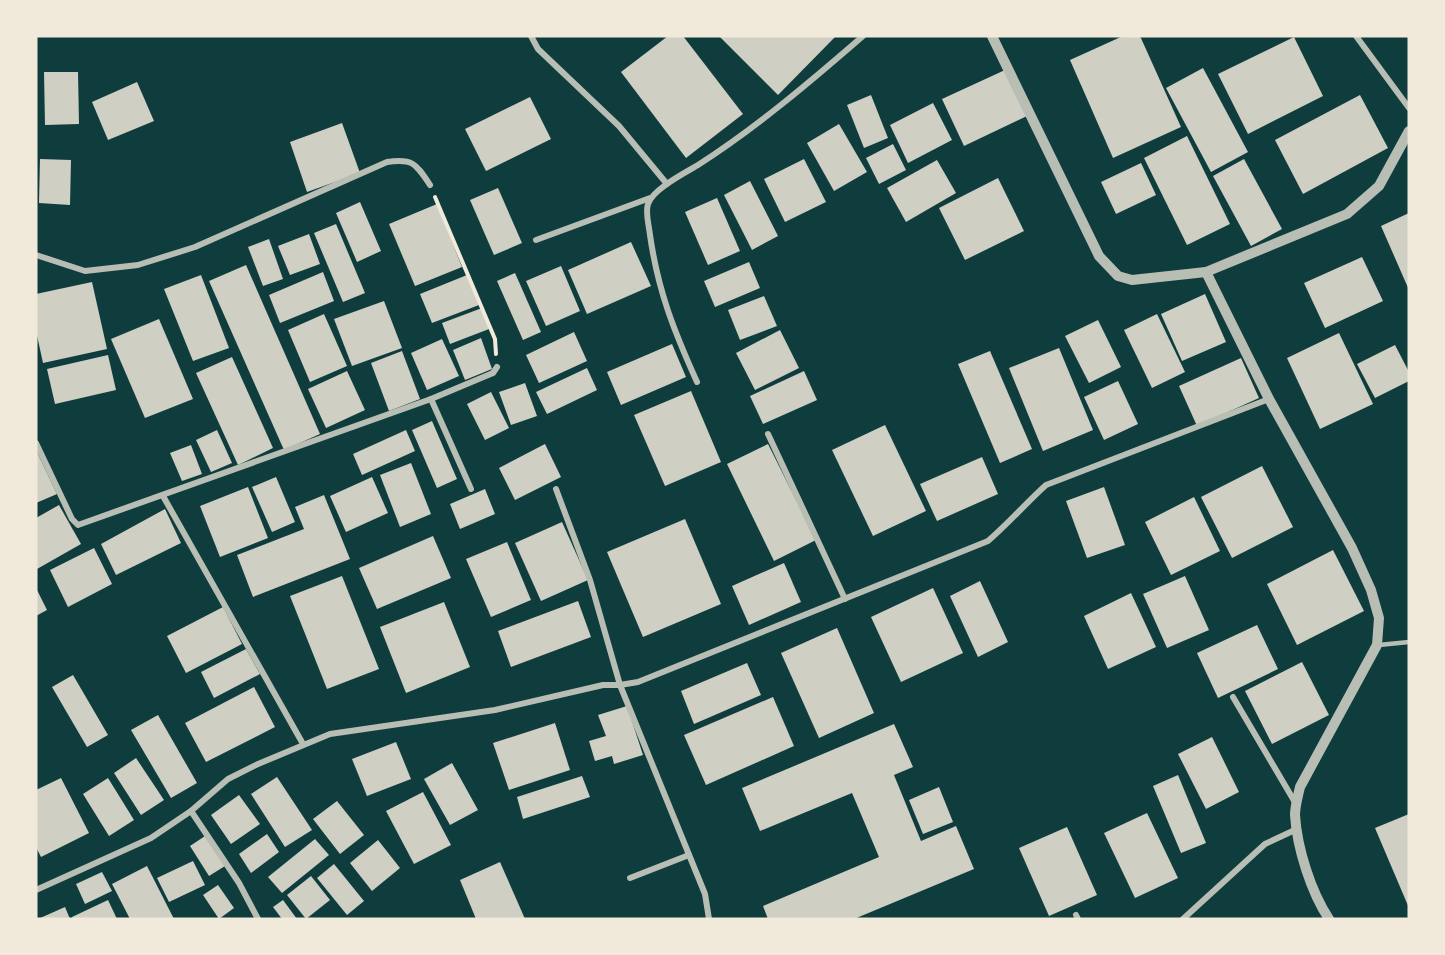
<svg xmlns="http://www.w3.org/2000/svg" width="1445" height="955" font-family="'Fira Sans',sans-serif">
  <style>
    .building { fill: #cfcfc3 }
    .lines { fill: none; stroke-linecap: round; stroke-linejoin: round }
    .path { stroke: #f1e9da; stroke-width: 4 }
    .service { stroke: #b8beb3; stroke-width: 4.5 }
    .minor { stroke: #b8beb3; stroke-width: 6 }
    .tertiary { stroke: #b8beb3; stroke-width: 10 }
  </style>
  <rect width="100%" height="100%" fill="#0f3d3e"/>
  <g class="building">
    <polygon points="668,36 683,36 743,114 686,158 621,72"/>
    <polygon points="719,36 836,36 778,95"/>
    <polygon points="1123,36 1140,36 1181,127 1113,158 1070,60"/>
    <polygon points="1294,37 1323,96 1248,134 1218,74"/>
    <polygon points="1203,68 1248,152 1211,172 1166,88"/>
    <polygon points="1005,70 1027,116 964,146 942,99"/>
    <polygon points="44,72 78,72 79,124 45,125"/>
    <polygon points="137,82 154,121 108,140 92,102"/>
    <polygon points="871,95 888,138 864,148 847,105"/>
    <polygon points="1360,95 1388,148 1303,194 1275,140"/>
    <polygon points="530,97 551,139 486,171 465,129"/>
    <polygon points="933,103 952,140 908,163 890,125"/>
    <polygon points="342,123 360,173 307,192 290,142"/>
    <polygon points="839,124 867,172 834,191 807,143"/>
    <polygon points="1187,136 1230,224 1187,245 1144,158"/>
    <polygon points="893,144 906,170 879,184 866,158"/>
    <polygon points="40,159 71,160 70,205 39,203"/>
    <polygon points="804,159 826,202 785,222 764,179"/>
    <polygon points="1244,159 1282,229 1251,246 1213,176"/>
    <polygon points="937,160 956,193 906,222 887,188"/>
    <polygon points="1141,163 1156,195 1116,214 1101,182"/>
    <polygon points="998,178 1024,231 965,260 939,208"/>
    <polygon points="750,181 778,236 752,250 724,195"/>
    <polygon points="498,188 522,243 494,255 470,200"/>
    <polygon points="717,198 740,251 708,265 685,212"/>
    <polygon points="360,202 381,251 357,262 336,213"/>
    <polygon points="437,204 462,267 415,286 389,224"/>
    <polygon points="1409,213 1409,290 1381,226"/>
    <polygon points="336,224 365,293 343,302 314,233"/>
    <polygon points="309,234 320,264 290,275 278,246"/>
    <polygon points="269,239 283,279 263,286 248,247"/>
    <polygon points="631,242 651,286 587,314 568,270"/>
    <polygon points="1362,257 1383,301 1325,328 1304,283"/>
    <polygon points="749,262 760,288 715,307 704,281"/>
    <polygon points="246,265 320,434 284,450 209,281"/>
    <polygon points="561,266 580,311 546,326 526,281"/>
    <polygon points="323,272 334,301 280,323 269,295"/>
    <polygon points="515,273 541,332 523,340 497,281"/>
    <polygon points="201,275 229,348 193,361 164,289"/>
    <polygon points="467,275 479,305 432,323 420,294"/>
    <polygon points="92,282 107,349 43,363 36,331 36,294"/>
    <polygon points="1205,294 1226,342 1182,361 1161,314"/>
    <polygon points="764,296 777,326 740,340 728,310"/>
    <polygon points="384,301 402,348 352,366 334,319"/>
    <polygon points="482,308 489,329 450,344 442,323"/>
    <polygon points="324,314 347,366 310,382 288,330"/>
    <polygon points="1157,314 1185,372 1152,388 1124,330"/>
    <polygon points="159,319 193,399 145,418 111,339"/>
    <polygon points="1098,320 1121,367 1089,383 1065,336"/>
    <polygon points="780,330 799,368 755,390 736,353"/>
    <polygon points="574,332 587,361 539,383 526,355"/>
    <polygon points="1339,333 1373,404 1320,429 1287,358"/>
    <polygon points="481,338 492,369 465,380 453,350"/>
    <polygon points="442,339 459,376 427,390 411,353"/>
    <polygon points="672,344 686,377 621,405 607,372"/>
    <polygon points="1395,345 1409,372 1409,381 1375,398 1357,364"/>
    <polygon points="1059,348 1093,430 1043,451 1009,368"/>
    <polygon points="402,351 420,399 389,411 371,363"/>
    <polygon points="990,351 1032,449 1000,463 958,364"/>
    <polygon points="108,355 116,390 55,404 47,369"/>
    <polygon points="232,357 273,448 238,465 196,373"/>
    <polygon points="1241,358 1259,398 1197,426 1179,386"/>
    <polygon points="587,368 597,390 547,414 536,392"/>
    <polygon points="347,371 365,410 326,428 308,389"/>
    <polygon points="804,371 817,400 763,424 750,396"/>
    <polygon points="1118,381 1138,424 1104,440 1084,397"/>
    <polygon points="525,383 537,416 511,425 499,392"/>
    <polygon points="691,391 721,462 665,486 634,415"/>
    <polygon points="491,392 509,428 485,440 467,404"/>
    <polygon points="432,421 457,479 437,488 412,430"/>
    <polygon points="885,425 926,511 873,536 832,450"/>
    <polygon points="217,430 232,463 211,472 196,440"/>
    <polygon points="406,430 415,451 362,475 353,454"/>
    <polygon points="545,444 561,477 515,500 499,468"/>
    <polygon points="768,444 816,540 774,561 727,464"/>
    <polygon points="191,445 202,474 182,481 170,453"/>
    <polygon points="36,450 57,494 36,503"/>
    <polygon points="982,457 998,494 937,521 920,484"/>
    <polygon points="411,463 431,514 400,527 380,475"/>
    <polygon points="1262,466 1293,527 1232,558 1201,497"/>
    <polygon points="276,477 295,522 272,532 252,487"/>
    <polygon points="372,477 388,513 346,532 330,496"/>
    <polygon points="248,487 268,538 220,557 200,506"/>
    <polygon points="1104,487 1125,545 1087,558 1066,501"/>
    <polygon points="485,489 495,514 460,529 450,504"/>
    <polygon points="324,495 350,559 253,597 237,555 304,529 295,507"/>
    <polygon points="1194,497 1220,551 1171,575 1145,522"/>
    <polygon points="59,505 81,544 37,569 36,518"/>
    <polygon points="165,509 181,543 116,575 101,544"/>
    <polygon points="685,519 721,604 643,637 607,552"/>
    <polygon points="562,522 588,580 541,601 515,543"/>
    <polygon points="433,536 451,578 377,609 359,568"/>
    <polygon points="507,542 531,600 491,617 466,559"/>
    <polygon points="94,548 112,584 68,607 50,570"/>
    <polygon points="1333,550 1364,611 1297,645 1267,584"/>
    <polygon points="784,563 801,602 749,625 732,586"/>
    <polygon points="342,576 379,669 327,689 290,596"/>
    <polygon points="1185,576 1209,630 1167,648 1143,594"/>
    <polygon points="980,581 1008,642 978,657 950,596"/>
    <polygon points="36,588 47,610 36,616"/>
    <polygon points="933,588 963,653 901,682 871,617"/>
    <polygon points="1131,593 1156,647 1108,669 1084,616"/>
    <polygon points="578,601 591,637 511,667 498,631"/>
    <polygon points="444,602 470,667 406,693 380,627"/>
    <polygon points="223,607 242,644 186,673 167,636"/>
    <polygon points="1257,625 1278,669 1218,698 1197,653"/>
    <polygon points="837,628 874,713 819,738 781,653"/>
    <polygon points="246,649 260,674 214,698 201,672"/>
    <polygon points="1302,662 1329,715 1272,744 1245,691"/>
    <polygon points="747,663 761,695 694,724 681,691"/>
    <polygon points="73,675 108,735 87,747 52,687"/>
    <polygon points="254,687 275,727 206,762 185,723"/>
    <polygon points="773,697 794,746 706,785 684,735"/>
    <polygon points="627,706 643,755 614,764 612,756 595,761 589,741 606,736 598,715"/>
    <polygon points="158,715 197,783 171,798 131,730"/>
    <polygon points="555,723 570,770 509,790 493,743"/>
    <polygon points="894,724 913,767 894,775 921,841 956,826 974,869 854,919 768,919 763,906 879,857 852,793 760,831 742,788"/>
    <polygon points="1212,737 1239,792 1206,809 1178,754"/>
    <polygon points="396,742 411,779 367,796 352,759"/>
    <polygon points="136,758 164,800 141,815 114,773"/>
    <polygon points="452,763 478,810 450,825 424,779"/>
    <polygon points="1178,775 1206,843 1181,853 1153,786"/>
    <polygon points="582,776 590,797 523,819 517,797"/>
    <polygon points="277,777 312,830 285,847 251,794"/>
    <polygon points="61,778 89,833 41,857 36,847 36,790"/>
    <polygon points="108,778 134,820 109,836 83,794"/>
    <polygon points="939,787 953,822 923,834 909,800"/>
    <polygon points="423,792 451,845 414,864 386,811"/>
    <polygon points="239,795 260,824 231,844 211,815"/>
    <polygon points="337,801 364,835 340,854 313,819"/>
    <polygon points="1147,813 1178,878 1135,898 1104,833"/>
    <polygon points="1409,814 1409,908 1375,828"/>
    <polygon points="1067,827 1097,895 1049,916 1019,848"/>
    <polygon points="267,834 279,852 251,873 239,854"/>
    <polygon points="205,836 225,866 209,876 190,846"/>
    <polygon points="315,839 329,855 282,893 268,877"/>
    <polygon points="378,840 400,868 372,891 350,863"/>
    <polygon points="193,861 205,885 169,902 157,878"/>
    <polygon points="500,862 525,919 476,919 460,880"/>
    <polygon points="334,864 364,901 347,915 317,878"/>
    <polygon points="147,866 174,919 130,919 112,884"/>
    <polygon points="102,872 112,891 85,904 76,884"/>
    <polygon points="311,876 330,900 306,919 287,895"/>
    <polygon points="218,885 234,908 219,919 203,895"/>
    <polygon points="108,900 117,919 73,919 72,917"/>
    <polygon points="283,900 297,919 282,919 273,907"/>
    <polygon points="65,907 70,919 38,919"/>
  </g>
  <g class="lines">
    <polyline class="path" points="435,197 495,339 496,354"/>
    <polyline class="service" points="1379,645 1409,642"/>
    <g class="minor">
      <polyline points="531,36 538,49 619,126 667,184"/>
      <polyline points="1356,36 1409,108"/>
      <polyline points="536,240 650,198"/>
      <path d="M36,255L85,271L138,265L195,247L387,162C413,158 416,164 430,185"/>
      <path d="M697,382C674,331 658,291 650,235C649,225 645,213 648,204C653,189 685,173 698,165C757,127 810,82 863,36"/>
      <polyline points="431,399 471,489"/>
      <polyline points="768,434 845,599"/>
      <polyline points="36,443 72,519 78,525 431,399 493,373 497,367"/>
      <polyline points="556,489 590,580 620,685 705,894 709,919"/>
      <polyline points="163,496 303,744"/>
      <polyline points="1233,697 1296,804"/>
      <polyline points="191,811 239,883 258,919"/>
      <polyline points="630,878 689,855"/>
      <path d="M36,890L151,838L191,811L228,779L258,764L330,734L495,710L603,685H620L638,682L988,541C1009,523 1026,503 1046,485L1269,399"/>
      <polyline points="1076,915 1078,919"/>
      <polyline points="1183,919 1265,844 1297,829"/>
    </g>
    <g class="tertiary">
      <polyline points="992,36 1099,256 1118,276 1132,280 1206,272 1347,214 1379,186 1409,131"/>
      <path d="M1206,272L1269,399L1352,548L1371,590L1379,618L1377,645L1300,787C1298,796 1295,806 1295,815C1297,848 1311,892 1329,919"/>
    </g>
  </g>
  <rect width="1445" height="955" fill="none" stroke="#f1e9da" stroke-width="75"/>
</svg>
